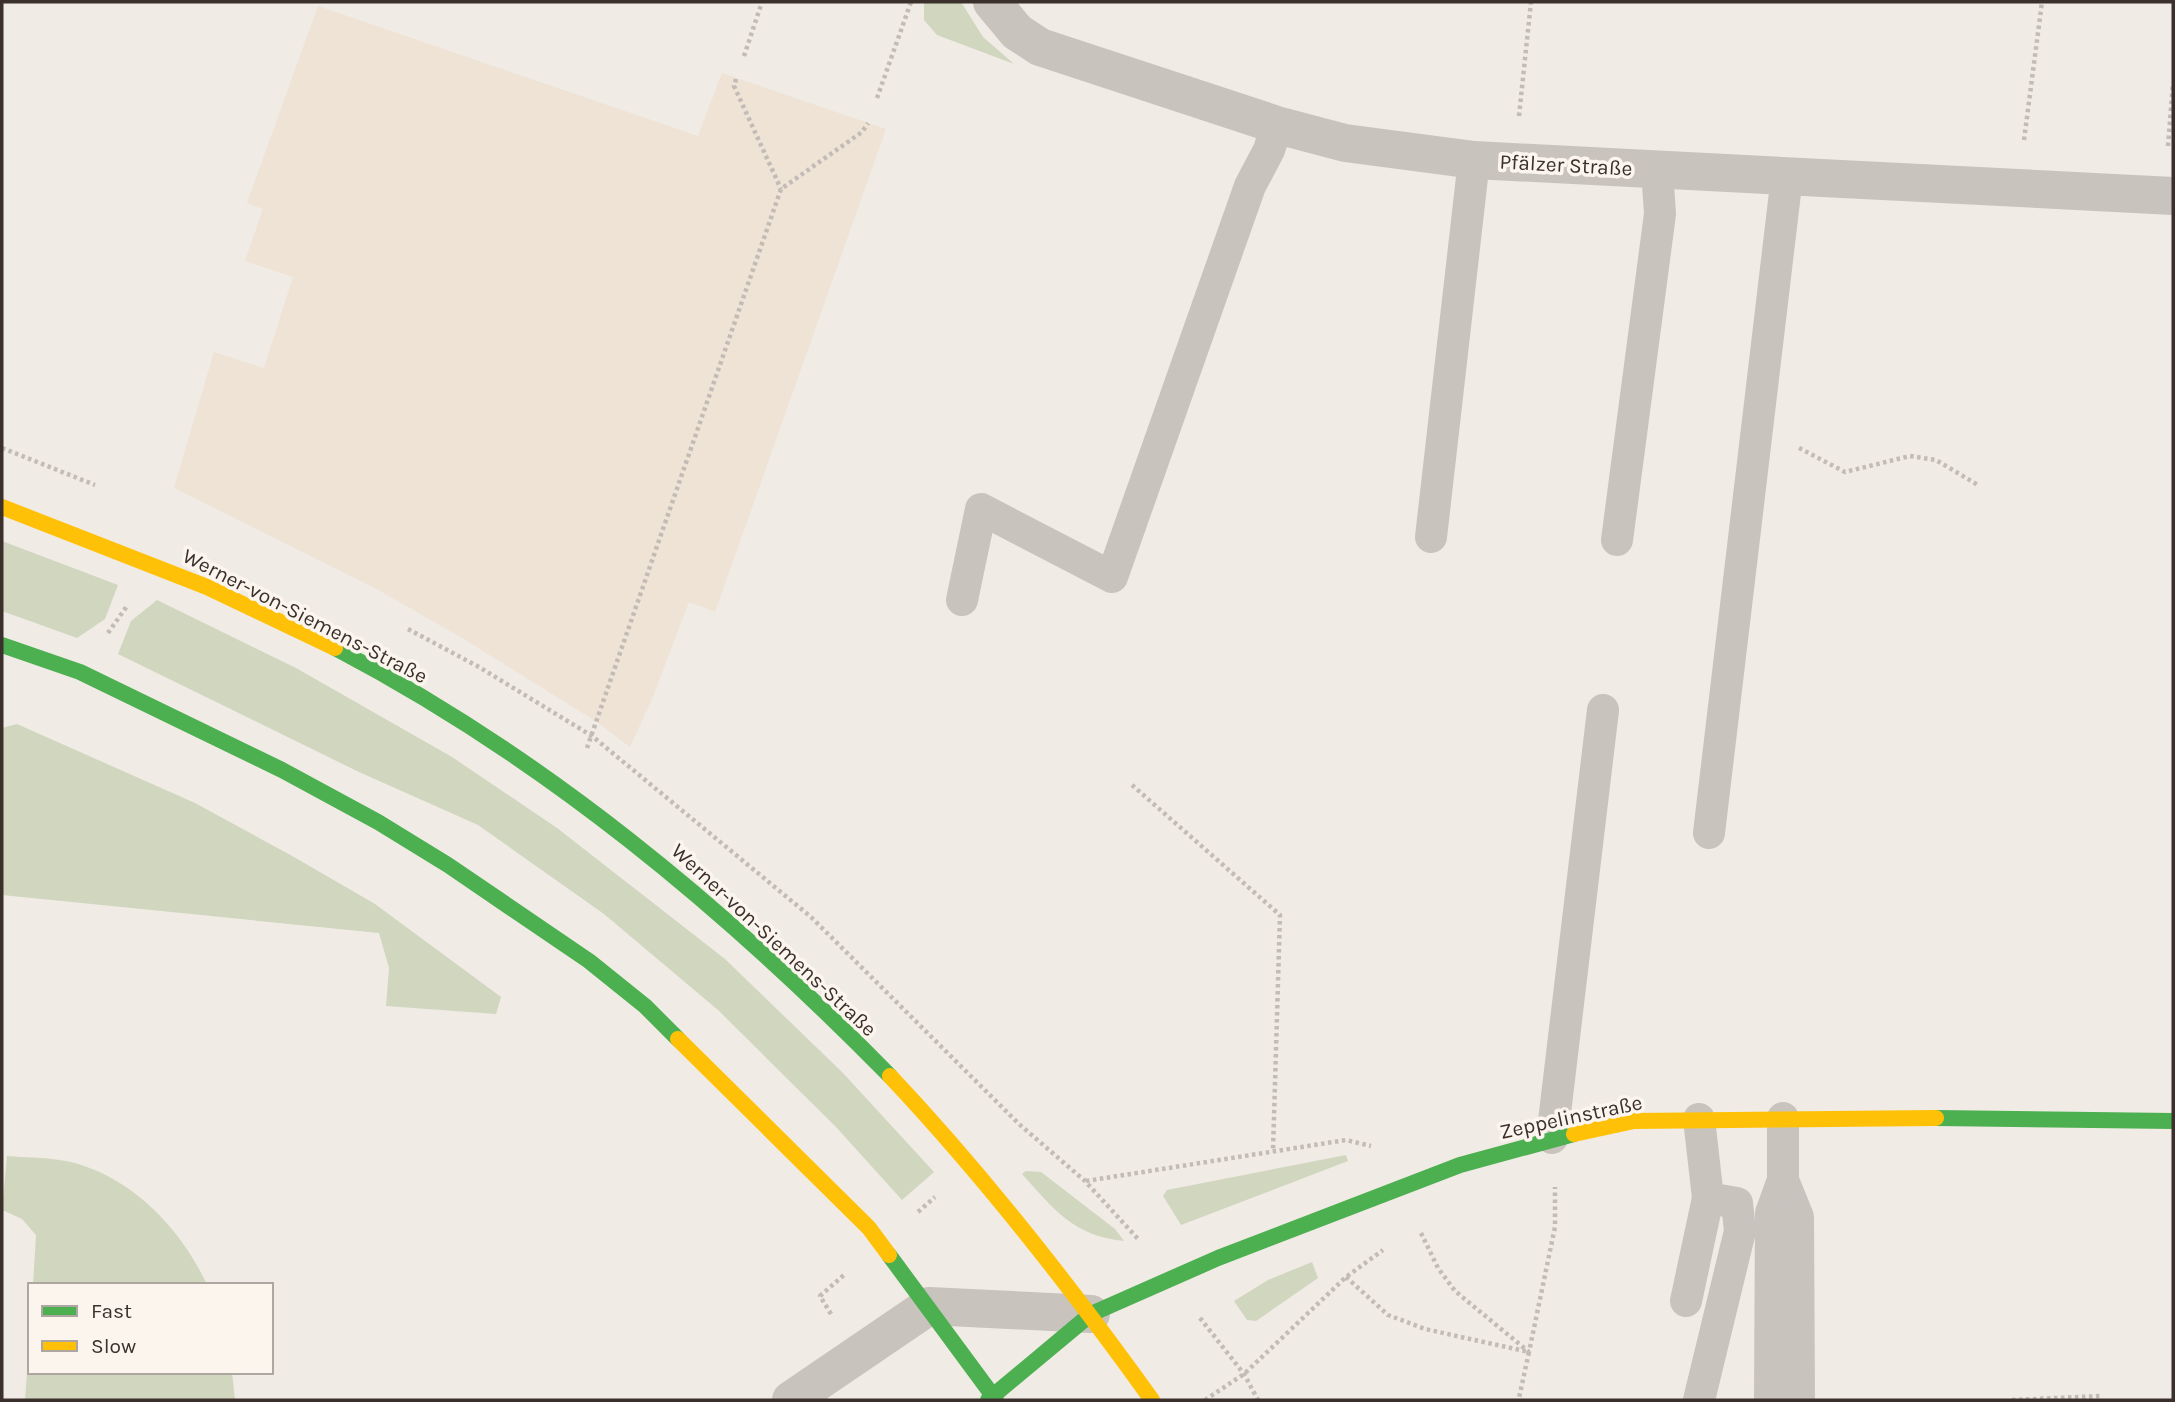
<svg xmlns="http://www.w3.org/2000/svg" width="2175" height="1402" font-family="Karla,sans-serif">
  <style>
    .green { fill: #d1d6bf }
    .plaza { fill: #eee3d5 }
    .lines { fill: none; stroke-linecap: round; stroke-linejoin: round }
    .path { stroke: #c2bbb6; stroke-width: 4.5; stroke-dasharray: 3.5 3.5; stroke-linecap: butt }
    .lane { stroke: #c9c3be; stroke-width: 32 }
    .street { stroke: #c9c3be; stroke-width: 38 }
    .fast { stroke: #4caf50; stroke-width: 16 }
    .slow { stroke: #ffc107; stroke-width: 16 }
    .labels { text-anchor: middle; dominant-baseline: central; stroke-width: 7; stroke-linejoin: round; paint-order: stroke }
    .street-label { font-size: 21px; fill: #3b302b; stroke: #fbf5ee }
  </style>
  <rect width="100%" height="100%" fill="#f0ebe5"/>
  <g class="green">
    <polygon points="924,2 961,2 983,37 1014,64 937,35 924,20"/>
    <polygon points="2,541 118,585 105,619 77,638 2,611"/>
    <polygon points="157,600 296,668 452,757 557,828 725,959 843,1073 934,1172 902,1200 836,1127 718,1010 604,914 478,825 359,772 118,654 131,621"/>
    <polygon points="17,724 195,803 294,857 375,904 501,997 496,1014 386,1006 389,968 379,933 2,895 2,728"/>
    <polygon points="1346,1155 1348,1161 1181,1225 1163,1196 1167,1190"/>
    <path d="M7,1156C33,1158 62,1157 87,1167C140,1186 184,1234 207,1285H33L36,1235L22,1219L2,1210Z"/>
    <path d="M1026,1171L1041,1172L1115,1229L1124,1241C1073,1236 1054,1209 1022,1174Z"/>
    <polygon points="1312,1262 1318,1278 1256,1321 1247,1320 1234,1301 1268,1280"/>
    <polygon points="30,1332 30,1372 232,1372 235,1400 25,1400"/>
  </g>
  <polygon class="plaza" points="318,6 698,136 722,73 886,129 715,612 689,602 652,699 630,747 597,722 464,639 375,588 174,488 214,352 264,368 293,277 245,261 263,209 247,203"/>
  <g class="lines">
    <g class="path">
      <polyline points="744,56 762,2"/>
      <polyline points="736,79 734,86 781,189"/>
      <polyline points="877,98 911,2"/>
      <polyline points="1519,116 1531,2"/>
      <polyline points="2024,140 2042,2"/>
      <polyline points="2168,146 2173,83"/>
      <polyline points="2,448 95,485"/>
      <polyline points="1799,448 1845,472 1910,456 1936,460 1978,485"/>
      <polyline points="408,629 479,667 592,736 811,917 1019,1124 1085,1181 1139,1240"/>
      <polyline points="108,633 127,606"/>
      <polyline points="587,748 781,189 862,132 868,123"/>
      <polyline points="1132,785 1280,915 1273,1151"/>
      <polyline points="1086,1181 1346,1140 1371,1146"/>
      <polyline points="918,1212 935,1197"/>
      <polyline points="1421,1233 1438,1268 1455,1291 1529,1352 1555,1227 1555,1187"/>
      <polyline points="1346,1277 1388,1315 1425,1329 1529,1352 1519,1398"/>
      <polyline points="831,1314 820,1296 845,1274"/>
      <polyline points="1200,1318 1244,1374 1258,1400"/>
      <polyline points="1205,1400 1244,1374 1346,1277 1383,1250"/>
      <polyline points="2012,1400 2101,1396"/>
    </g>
    <g class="lane">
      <polyline points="1431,537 1474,160"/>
      <polyline points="1617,540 1660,214 1657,170"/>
      <polyline points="962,600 981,509 1112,577 1250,186 1269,150 1277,125"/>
      <polyline points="1709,833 1787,176"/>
      <polyline points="1699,1119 1708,1198 1737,1203 1740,1231 1699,1400"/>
      <polyline points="1552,1138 1603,710"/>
      <polyline points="1783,1180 1798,1217 1799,1400"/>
      <polyline points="1686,1301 1708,1198"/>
      <polyline points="1770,1400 1771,1213 1783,1180 1783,1118"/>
    </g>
    <g class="street">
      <polyline points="992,2 1017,32 1040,47 1277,125 1345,143 1474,160 2173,196"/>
      <polyline points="791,1400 929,1306 1091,1314"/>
    </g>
    <g class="fast">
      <polyline points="2,645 80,672 282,770 378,822 448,865 589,961 645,1006 678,1039"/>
      <path d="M335,648C545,758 725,908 890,1076"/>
      <polyline points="1936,1118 2173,1121"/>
      <polyline points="889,1255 996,1400"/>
      <polyline points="988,1400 1091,1314 1218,1258 1460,1165 1574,1134"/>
    </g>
    <g class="slow">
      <polyline points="2,507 207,587 335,648"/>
      <polyline points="678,1039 869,1228 889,1255"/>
      <path d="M890,1076C986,1178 1071,1287 1152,1400"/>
      <polyline points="1574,1134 1634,1121 1936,1118"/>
    </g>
  </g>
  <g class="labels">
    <g class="street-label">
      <text transform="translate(1566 165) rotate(3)">Pfälzer Straße</text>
      <text transform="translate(305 616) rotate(27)">Werner-von-Siemens-Straße</text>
      <text transform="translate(774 940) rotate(43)">Werner-von-Siemens-Straße</text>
      <text transform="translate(1571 1117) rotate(-12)">Zeppelinstraße</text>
    </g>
  </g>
  <rect width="2175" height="1402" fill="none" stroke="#3b302b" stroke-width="7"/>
  <rect x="28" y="1283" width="245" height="91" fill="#fbf5ee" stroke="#aea6a0" stroke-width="2"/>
  <rect x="42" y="1306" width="35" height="10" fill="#4caf50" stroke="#aea6a0" stroke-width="2"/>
  <text x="91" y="1318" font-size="21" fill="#3b302b">Fast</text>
  <rect x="42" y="1341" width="35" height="10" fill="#ffc107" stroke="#aea6a0" stroke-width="2"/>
  <text x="91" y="1353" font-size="21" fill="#3b302b">Slow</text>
</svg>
